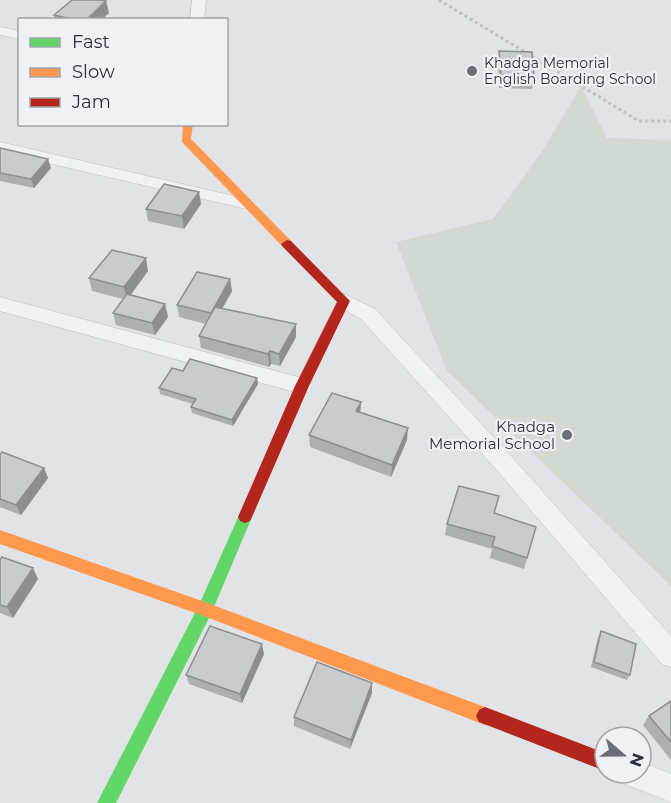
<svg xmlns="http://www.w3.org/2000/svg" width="671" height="803" font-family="Montserrat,sans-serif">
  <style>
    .green { fill: #d2d9d2 }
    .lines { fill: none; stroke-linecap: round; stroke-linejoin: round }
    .street-casing { stroke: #bfc1c4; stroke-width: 1 }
    .path { stroke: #c0c1c6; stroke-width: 3; stroke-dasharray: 3 3; stroke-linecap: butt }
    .street { fill: #f0f1f3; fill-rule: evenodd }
    .fast { fill: #63d668; fill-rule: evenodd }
    .slow { fill: #ff974d; fill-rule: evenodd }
    .jam { fill: #b3261e; fill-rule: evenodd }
    .wall { fill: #adafb1 }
    .shaded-wall { fill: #8d8e90 }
    .building { fill: #c9cbce; stroke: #8d8e90; stroke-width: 1.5 }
    .poi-dot { fill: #696f79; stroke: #eff1f5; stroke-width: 2 }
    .labels { text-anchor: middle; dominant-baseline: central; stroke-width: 4.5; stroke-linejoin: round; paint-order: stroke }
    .far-poi-label { font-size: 14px; fill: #29303e; stroke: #eff1f5; text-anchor: start }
    .poi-label { font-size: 15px; fill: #29303e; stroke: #eff1f5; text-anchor: end }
  </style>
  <rect width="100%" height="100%" fill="#e1e3e6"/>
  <polygon class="green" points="581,86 607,138 671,140 671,586 447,371 396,242 493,219 543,150"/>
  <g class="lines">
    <defs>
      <g id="street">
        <polygon points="192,0 206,0 204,20 190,20"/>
        <polygon points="0,27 20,31 20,39 0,35"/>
        <polygon points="0,142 247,199 253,200 256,204 253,208 247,209 0,152"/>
        <polygon points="344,294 375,309 511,456 671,636 671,667 662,664 495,468 361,319 337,306 334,301 337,296"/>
        <polygon points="0,297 302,378 309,380 312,386 309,392 302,394 0,311"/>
        <polygon points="641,762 671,774 671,802 622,783 618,773 641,773"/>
      </g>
    </defs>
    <use href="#street" class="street-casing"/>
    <polyline class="path" points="439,0 639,121 671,121"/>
    <use href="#street" class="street"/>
    <polygon class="fast" points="245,511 250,513 252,517 211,614 116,803 97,803 199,605 240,513"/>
    <g class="slow">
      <polygon points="183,124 193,124 191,139 291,241 291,247 283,247 182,142"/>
      <polygon points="0,530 205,602 485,707 491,710 494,716 491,722 485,725 204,616 0,544"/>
    </g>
    <g class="jam">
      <polygon points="287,240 291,241 350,301 309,386 252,517 250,521 245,523 240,521 238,517 295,386 337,302 283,247 281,244"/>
      <polygon points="485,707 605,753 605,771 479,722 476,716 479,710"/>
    </g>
  </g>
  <g class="wall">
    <polygon points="109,13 101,20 55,20 54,15"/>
    <polygon points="499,51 534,77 532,89 499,88 498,63"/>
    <polygon points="0,148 51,168 34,188 0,181"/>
    <polygon points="201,204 184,229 148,221 146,209"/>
    <polygon points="148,271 130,295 165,304 168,317 155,335 116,325 113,313 123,299 92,291 89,278"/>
    <polygon points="230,279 232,291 222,309 296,337 280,366 271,364 269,367 201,348 199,336 206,324 179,317 177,305"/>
    <polygon points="183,371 257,378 258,384 233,426 192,413 191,407 193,404 160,394 159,388"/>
    <polygon points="361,402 360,413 407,440 391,477 310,447 309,435"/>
    <polygon points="0,455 44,468 48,478 21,515 0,507"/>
    <polygon points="495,513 536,527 524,569 490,558 492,549 445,535 447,524"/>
    <polygon points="0,560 38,579 13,618 0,613"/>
    <polygon points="601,631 630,675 627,680 591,667 598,637"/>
    <polygon points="264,654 242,703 189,684 186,675"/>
    <polygon points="372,693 350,749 294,726 294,717"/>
    <polygon points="671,701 671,760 643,725 649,716"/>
  </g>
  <g class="shaded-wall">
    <polygon points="106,1 109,13 101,20 86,20"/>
    <polygon points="48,159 51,168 34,188 31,179"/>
    <polygon points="199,192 201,204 184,229 182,216"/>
    <polygon points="146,258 148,271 127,300 124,287"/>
    <polygon points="230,279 232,291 213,325 211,313"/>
    <polygon points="165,304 168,317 155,335 152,323"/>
    <polygon points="296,324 296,337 280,366 279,354"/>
    <polygon points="270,351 271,364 269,367 268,354"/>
    <polygon points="257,378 258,384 233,426 232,420"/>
    <polygon points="361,402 360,414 356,411"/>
    <polygon points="408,428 407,440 391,477 392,465"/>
    <polygon points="44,468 48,478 21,515 16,505"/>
    <polygon points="33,568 38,579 13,618 7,607"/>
    <polygon points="262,644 264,654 242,703 240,694"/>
    <polygon points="372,683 372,693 350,749 351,740"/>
  </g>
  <g class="building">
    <polygon points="72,0 100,0 106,1 86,20 76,20 54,15"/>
    <polygon points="499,51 532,52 534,77 501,76"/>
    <polygon points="0,148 48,159 31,179 0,173"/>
    <polygon points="164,184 199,192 182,216 146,209"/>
    <polygon points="112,250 146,258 124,287 89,278"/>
    <polygon points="197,272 230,279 211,313 177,305"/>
    <polygon points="127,294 165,304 152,323 113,313"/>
    <polygon points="215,307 296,324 279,354 270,351 268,354 199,336"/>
    <polygon points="190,359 257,378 232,420 191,407 196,399 159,388 172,368 183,371"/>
    <polygon points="332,393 361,402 356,411 408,428 392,465 309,435"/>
    <polygon points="2,452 44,468 16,505 0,499 0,455"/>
    <polygon points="459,486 499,496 494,513 536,527 527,558 492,546 495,537 447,524"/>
    <polygon points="2,557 33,568 7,607 0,605 0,560"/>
    <polygon points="210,626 262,644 240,694 186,675"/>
    <polygon points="601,631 636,644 630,675 594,662"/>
    <polygon points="317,662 372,683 351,740 294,717"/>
    <polygon points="671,701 671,742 649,716"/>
  </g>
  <g class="poi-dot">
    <circle cx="472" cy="71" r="6"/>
    <circle cx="567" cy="435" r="6"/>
  </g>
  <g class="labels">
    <g class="far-poi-label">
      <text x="484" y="63">Khadga Memorial<tspan x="484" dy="16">English Boarding School</tspan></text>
    </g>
    <g class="poi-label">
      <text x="555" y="426">Khadga<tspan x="555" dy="17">Memorial School</tspan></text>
    </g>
  </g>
  <rect x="18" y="18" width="210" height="108" fill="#eff1f5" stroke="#a0a4ac" stroke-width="1.5"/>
  <rect x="30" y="38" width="30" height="9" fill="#63d668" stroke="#a0a4ac" stroke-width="1.5"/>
  <text x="72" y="48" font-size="18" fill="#29303e">Fast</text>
  <rect x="30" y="68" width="30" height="9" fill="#ff974d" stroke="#a0a4ac" stroke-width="1.5"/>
  <text x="72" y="78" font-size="18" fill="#29303e">Slow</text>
  <rect x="30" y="98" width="30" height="9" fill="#b3261e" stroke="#a0a4ac" stroke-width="1.5"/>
  <text x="72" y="108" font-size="18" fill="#29303e">Jam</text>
  <g transform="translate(623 755) rotate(110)"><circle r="28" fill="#eff1f5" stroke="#a0a4ac" stroke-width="1.5"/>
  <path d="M0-4.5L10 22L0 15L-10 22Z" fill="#696f79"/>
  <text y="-9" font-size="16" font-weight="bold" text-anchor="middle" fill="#29303e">N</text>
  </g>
</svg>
